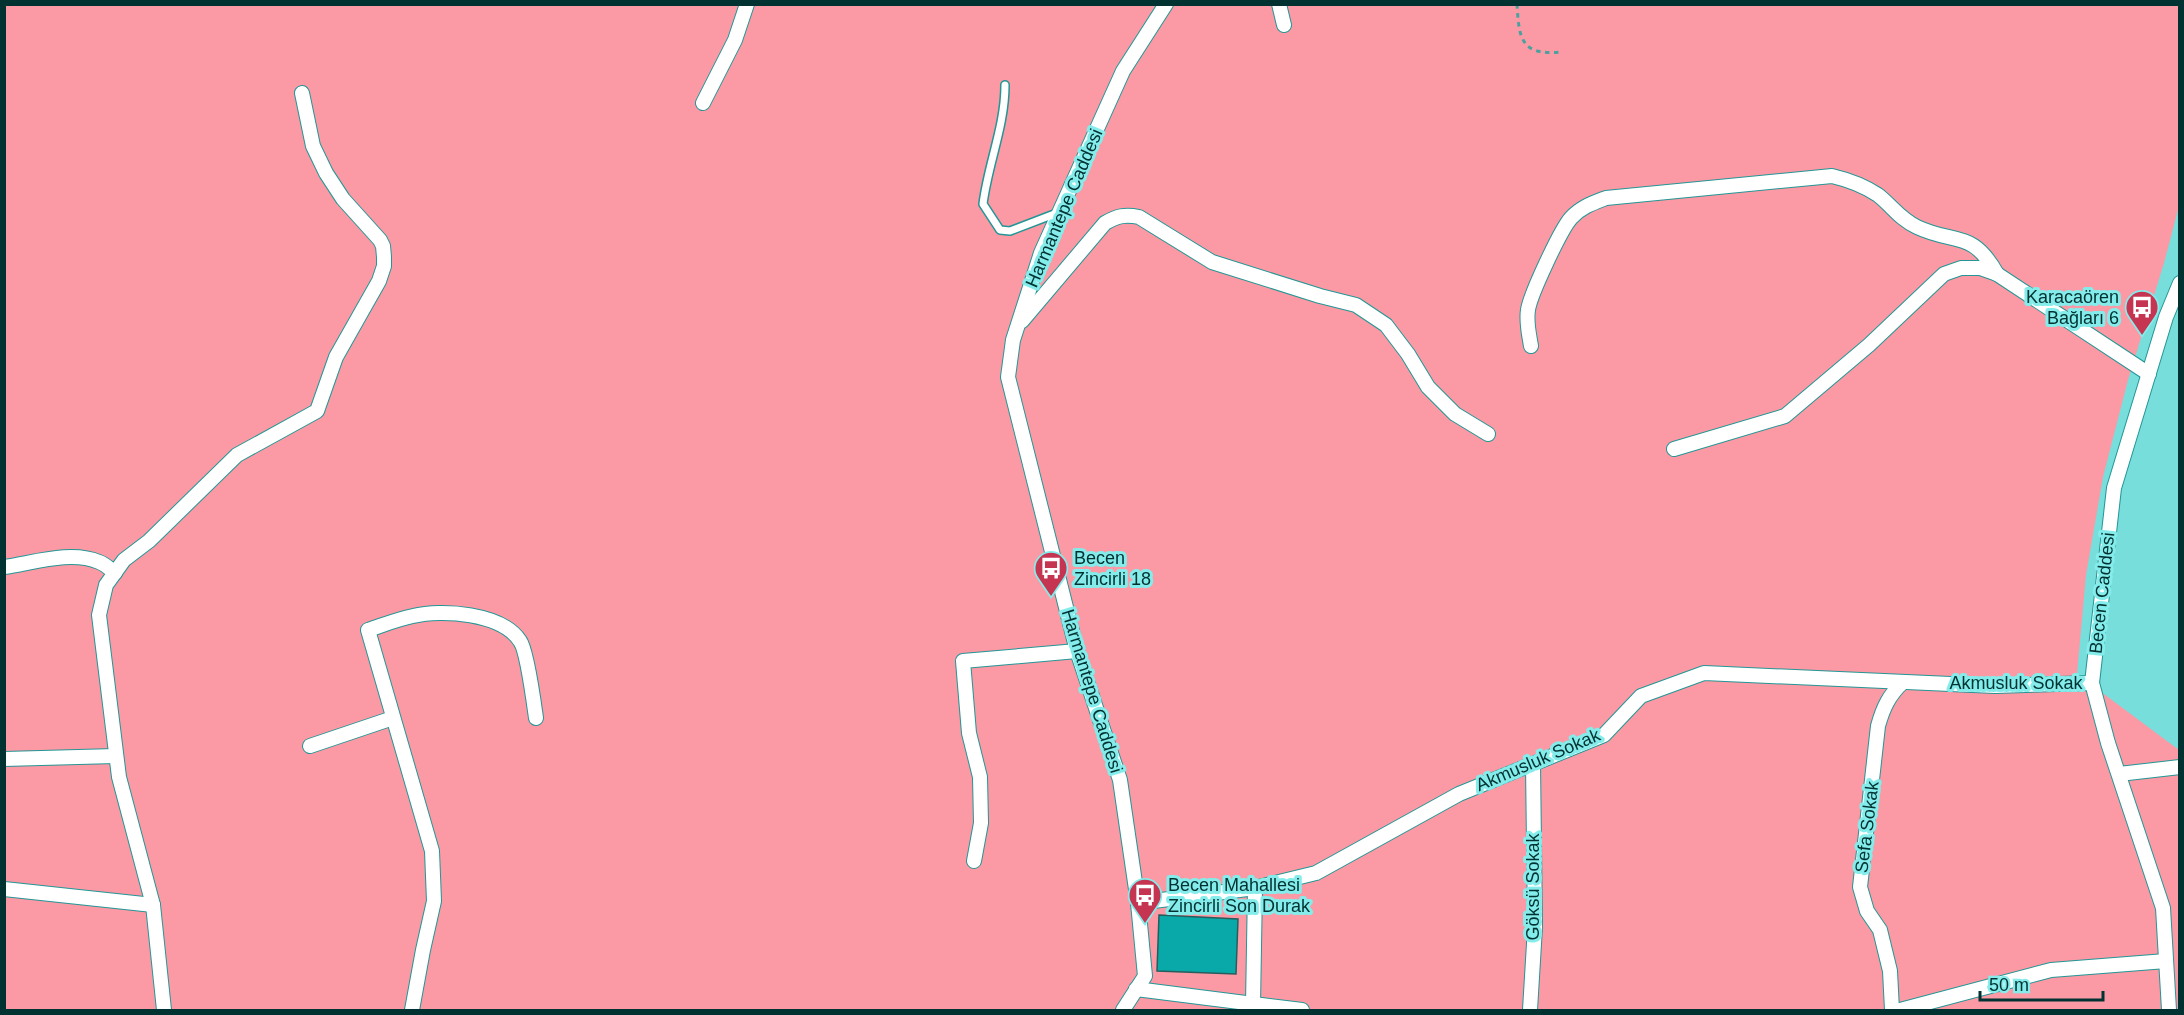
<svg xmlns="http://www.w3.org/2000/svg" width="2184" height="1015" font-family="Arial,sans-serif">
  <style>
    .green { fill: #fb9aa4 }
    .building { fill: #08a9a8; stroke: #265e5d; stroke-width: 1.5 }
    .lines { fill: none; stroke-linecap: round; stroke-linejoin: round }
    .lane-casing { stroke: #239695; stroke-width: 10 }
    .street-casing { stroke: #239695; stroke-width: 16 }
    .path { stroke: #4ca09f; stroke-width: 3; stroke-dasharray: 4.5 4.5; stroke-linecap: butt }
    .lane { stroke: #fff; stroke-width: 7 }
    .street { stroke: #fff; stroke-width: 14 }
    .labels { text-anchor: middle; dominant-baseline: central; stroke-width: 6; stroke-linejoin: round; paint-order: stroke }
    .street-label { font-size: 18px; fill: #013232; stroke: #84ecea }
    .poi-label { font-size: 18px; fill: #013232; stroke: #84ecea; text-anchor: start }
  </style>
  <rect width="100%" height="100%" fill="#77dedc"/>
  <polygon class="green" points="5,5 2179,5 2179,206 2164,263 2128,380 2103,477 2086,575 2077,674 2179,750 2179,1010 5,1010"/>
  <polygon class="building" points="1159,915 1238,919 1236,974 1157,971"/>
  <g class="lines">
    <defs>
      <path id="lane" d="M1005,85C1005,126 988,164 983,204L1000,230L1010,231L1057,213"/>
      <g id="street">
        <polyline points="1279,4 1284,25"/>
        <polyline points="703,103 735,40 747,4"/>
        <path d="M1022,321L1105,223C1117,216 1125,214 1139,217L1212,262L1320,296L1356,305L1386,325L1408,354L1428,387L1455,414L1488,434"/>
        <path d="M1531,346C1529,334 1526,322 1528,310C1530,295 1561,229 1571,218C1581,207 1593,203 1606,198L1832,176C1849,180 1863,185 1878,195C1892,206 1900,219 1917,227C1955,245 1972,229 1997,274"/>
        <polyline points="1674,449 1785,416 1869,345 1944,274 1961,268 1980,268 1997,274 2149,374"/>
        <path d="M4,567C33,563 71,550 99,562C105,564 110,569 115,573"/>
        <polyline points="310,746 393,718"/>
        <polyline points="4,759 116,756"/>
        <polyline points="2119,774 2180,767"/>
        <polyline points="974,861 981,823 980,777 969,733 963,661 1077,651"/>
        <polyline points="4,889 153,905"/>
        <polyline points="1138,903 1120,780 1077,651 1008,377 1013,340 1041,253 1123,71 1166,4"/>
        <polyline points="1136,989 1302,1010"/>
        <polyline points="1253,1004 1255,888"/>
        <polyline points="164,1010 153,905 119,777 99,615 106,585 124,560 149,541 237,455 317,411 336,357 379,281 384,266 384,257 383,246 380,240 343,199 326,173 313,146 302,93"/>
        <path d="M412,1010L423,950L434,901L432,851L368,630C383,625 398,619 413,616C442,609 502,613 520,641C527,650 534,704 536,718"/>
        <polyline points="1123,1010 1145,976 1138,903 1255,888 1316,873 1459,794 1604,735 1641,696 1704,673 1995,686 2092,683"/>
        <polyline points="1530,1010 1535,927 1533,764"/>
        <path d="M1892,1010L1890,971L1880,930L1867,911L1860,887L1878,726C1883,708 1889,695 1903,682"/>
        <polyline points="1900,1010 2051,970 2166,961"/>
        <polyline points="2169,1010 2163,908 2108,743 2092,683 2114,488 2166,317 2180,283"/>
      </g>
    </defs>
    <use href="#lane" class="lane-casing"/>
    <use href="#street" class="street-casing"/>
    <path class="path" d="M1517,4C1519,37 1520,56 1560,52"/>
    <use href="#lane" class="lane"/>
    <use href="#street" class="street"/>
  </g>
  <defs>
    <symbol id="bus-pin" viewBox="-11 -11 22 30"><path d="M0 17L-7.5 6A9.5 9.5 0 1 1 7.5 6Z" fill="#c53552" stroke="#84ecea"/><path d="M-5-6H5V4H4V6H2V4H-2V6H-4V4H-5ZM-3.5-4V0h7V-4ZM-3.5 1.2v1.5H-2V1.2ZM2 1.2v1.5H3.5V1.2Z" fill="#fff"/></symbol>
  </defs>
  <g fill-rule="evenodd">
    <use href="#bus-pin" x="2123" y="288" width="38" height="52"/>
    <use href="#bus-pin" x="1032" y="549" width="38" height="52"/>
    <use href="#bus-pin" x="1126" y="876" width="38" height="52"/>
  </g>
  <g class="labels">
    <g class="street-label">
      <text transform="translate(1064 208) rotate(-67)">Harmantepe Caddesi</text>
      <text transform="translate(2102 593) rotate(-84)">Becen Caddesi</text>
      <text x="2016" y="683">Akmusluk Sokak</text>
      <text transform="translate(1092 691) rotate(73)">Harmantepe Caddesi</text>
      <text transform="translate(1538 760) rotate(-23)">Akmusluk Sokak</text>
      <text transform="translate(1867 827) rotate(-83)">Sefa Sokak</text>
      <text transform="translate(1533 887) rotate(-90)">Göksü Sokak</text>
    </g>
    <g class="poi-label">
      <text x="2119" y="297" text-anchor="end">Karacaören<tspan x="2119" dy="21">Bağları 6</tspan></text>
      <text x="1074" y="558">Becen<tspan x="1074" dy="21">Zincirli 18</tspan></text>
      <text x="1168" y="885">Becen Mahallesi<tspan x="1168" dy="21">Zincirli Son Durak</tspan></text>
    </g>
  </g>
  <rect width="2184" height="1015" fill="none" stroke="#013232" stroke-width="12"/>
  <path d="M1980 991v9h123v-9" fill="none" stroke="#013232" stroke-width="3"/>
  <text x="1989" y="991" font-size="18" fill="#013232" stroke="#84ecea" stroke-width="4.5" paint-order="stroke">50 m</text>
</svg>
